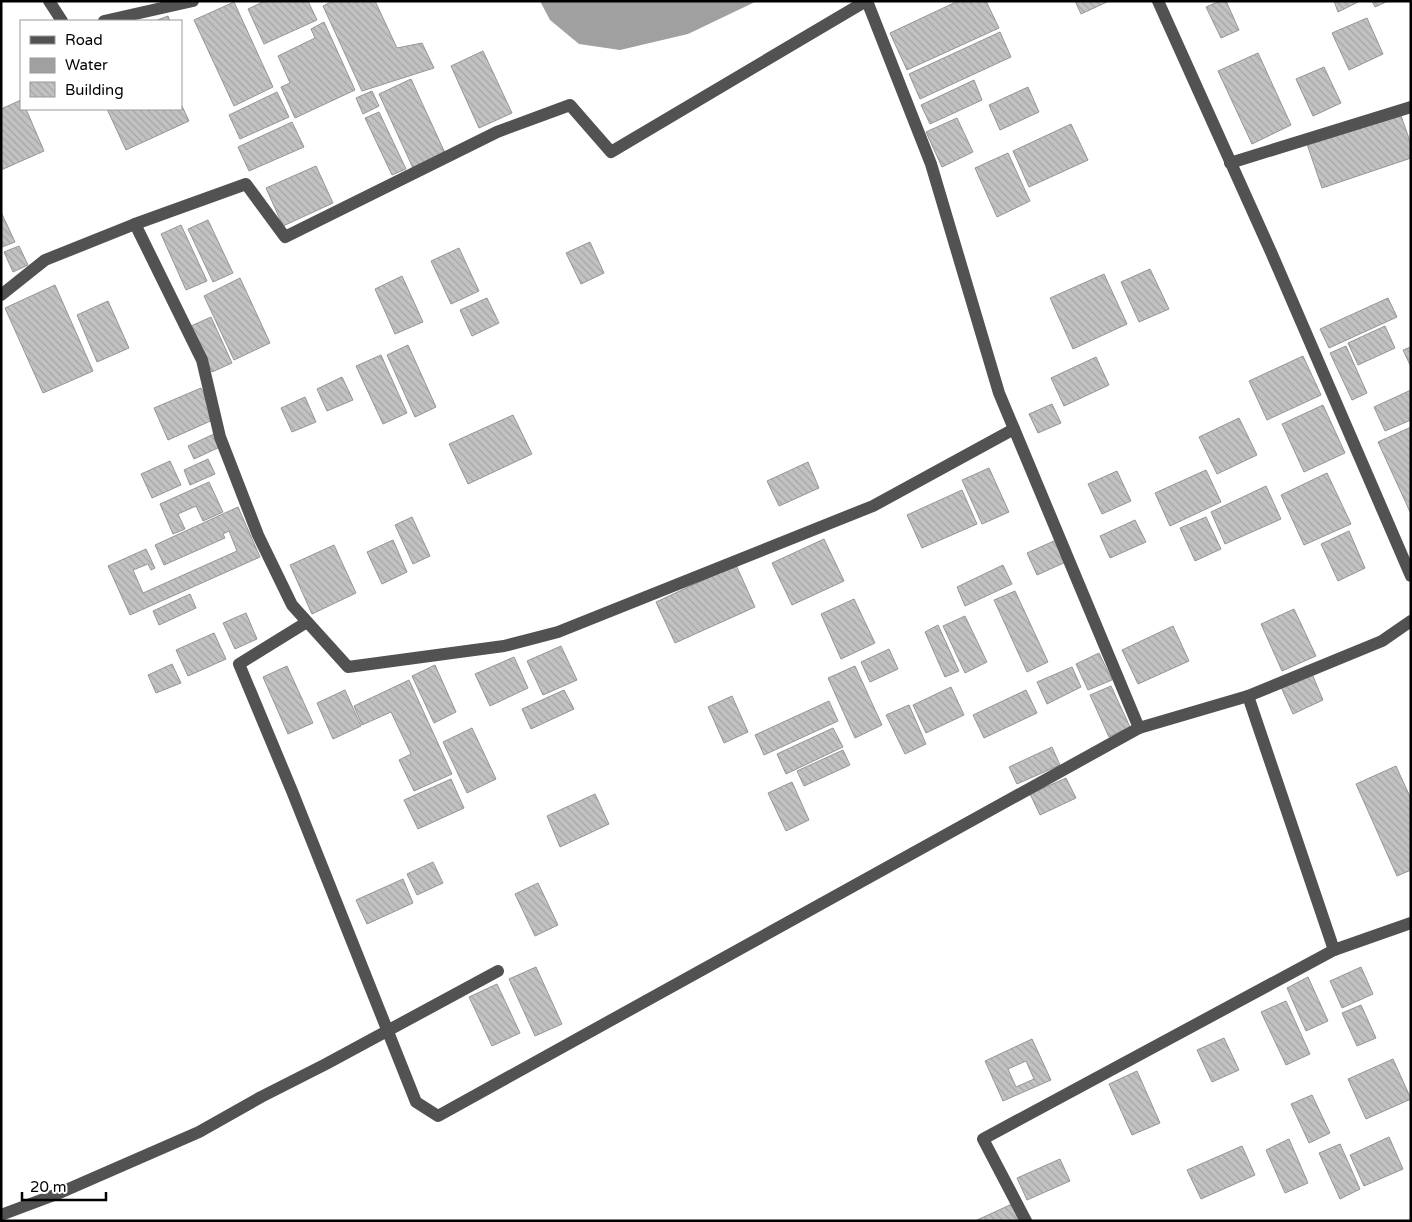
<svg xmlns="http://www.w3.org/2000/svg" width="1412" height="1222" font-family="'Varela Round',sans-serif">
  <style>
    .water { fill: #a0a0a0 }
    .building { fill: url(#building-back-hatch); stroke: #969696; fill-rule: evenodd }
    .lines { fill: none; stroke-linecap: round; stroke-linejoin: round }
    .minor { stroke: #525252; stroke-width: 12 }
  </style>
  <defs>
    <pattern id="building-back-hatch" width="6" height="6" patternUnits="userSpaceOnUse" patternTransform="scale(1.25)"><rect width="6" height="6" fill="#c2c2c2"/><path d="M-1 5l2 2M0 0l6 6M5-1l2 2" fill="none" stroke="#a5a5a5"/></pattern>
  </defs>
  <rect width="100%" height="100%" fill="#fff"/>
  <polygon class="water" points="540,1 757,1 688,34 620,50 579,44 550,20"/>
  <g class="building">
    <polygon points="265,1 308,1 317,20 264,44 248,9"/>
    <polygon points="333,1 375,1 397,48 422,43 434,68 362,91 323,6"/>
    <polygon points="958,1 986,1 999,28 907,70 890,33"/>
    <polygon points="1075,1 1109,1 1081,14"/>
    <polygon points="1220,1 1226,1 1239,30 1221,38 1206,7"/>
    <polygon points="1334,1 1360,1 1338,12"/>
    <polygon points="1372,1 1388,1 1375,7"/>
    <polygon points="234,2 273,87 234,106 194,20"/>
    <polygon points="168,16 170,21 155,21"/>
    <polygon points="1367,18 1383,54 1349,70 1332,33"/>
    <polygon points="324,22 355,90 295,118 281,87 290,83 278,56 315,38 311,29"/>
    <polygon points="1000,32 1011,57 920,99 909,74"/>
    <polygon points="483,51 512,113 479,128 451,66"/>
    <polygon points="1258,53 1291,125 1252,144 1218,71"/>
    <polygon points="1324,67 1341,103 1313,116 1296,79"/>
    <polygon points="411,79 445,153 413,168 379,94"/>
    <polygon points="974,80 982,100 930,124 921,105"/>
    <polygon points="1028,87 1039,112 1000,130 989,105"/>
    <polygon points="372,91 379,106 363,114 356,98"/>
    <polygon points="277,92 289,117 240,139 229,115"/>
    <polygon points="21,100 21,109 26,109 44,151 1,170 1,109"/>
    <polygon points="181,104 189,121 126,150 107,109 181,109"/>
    <polygon points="379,112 406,169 392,175 365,118"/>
    <polygon points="1400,113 1411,144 1411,158 1322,188 1307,144"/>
    <polygon points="957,118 973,152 942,167 926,132"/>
    <polygon points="292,122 304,147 249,171 238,147"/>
    <polygon points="1071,124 1088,160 1029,187 1013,151"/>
    <polygon points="1008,153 1030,201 997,217 975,168"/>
    <polygon points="316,166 333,203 283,226 266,188"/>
    <polygon points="1,212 15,242 2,247 1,246"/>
    <polygon points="208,220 233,273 213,282 188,229"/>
    <polygon points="181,225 207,281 186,290 161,234"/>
    <polygon points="590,242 604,273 581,284 566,253"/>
    <polygon points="19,246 28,265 13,272 4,252"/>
    <polygon points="459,248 479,291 451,304 431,261"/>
    <polygon points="1150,269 1169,309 1139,322 1121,282"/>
    <polygon points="1104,274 1127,324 1073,349 1050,298"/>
    <polygon points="402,276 423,322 395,334 375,289"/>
    <polygon points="240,278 270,343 234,360 204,296"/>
    <polygon points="55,285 93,371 43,393 5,308"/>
    <polygon points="487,298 499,323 472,336 460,310"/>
    <polygon points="1388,298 1397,317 1329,348 1320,329"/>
    <polygon points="108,301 129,348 97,362 77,315"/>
    <polygon points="211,317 232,363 212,372 191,326"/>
    <polygon points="1385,326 1395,348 1358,365 1348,343"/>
    <polygon points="408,345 436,407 415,417 387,355"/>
    <polygon points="1346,346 1367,393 1352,400 1330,353"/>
    <polygon points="1411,347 1411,367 1403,350"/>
    <polygon points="381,355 407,413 383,424 356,366"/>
    <polygon points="1303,356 1321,395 1267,420 1249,381"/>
    <polygon points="1096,357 1109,385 1064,406 1051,378"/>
    <polygon points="342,377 353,400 327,411 317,389"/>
    <polygon points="201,388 215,419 168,440 154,408"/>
    <polygon points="1411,390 1411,420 1385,431 1374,407"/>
    <polygon points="305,397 316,422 292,432 281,408"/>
    <polygon points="1052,404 1061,423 1038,433 1029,414"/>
    <polygon points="1323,405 1345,453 1304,472 1282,424"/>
    <polygon points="513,415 532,454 468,484 449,444"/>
    <polygon points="1239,418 1257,455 1217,474 1199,437"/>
    <polygon points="1411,427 1411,514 1378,442"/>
    <polygon points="216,433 222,446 194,459 188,446"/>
    <polygon points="208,459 215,474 190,485 184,470"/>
    <polygon points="170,461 181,485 152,498 141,474"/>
    <polygon points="808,462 819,488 779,506 767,481"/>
    <polygon points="989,468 1009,512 982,524 962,480"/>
    <polygon points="1206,470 1221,502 1170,526 1155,493"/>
    <polygon points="1117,471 1131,501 1102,514 1088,484"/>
    <polygon points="1327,473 1351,524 1304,545 1281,495"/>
    <polygon points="209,482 223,512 203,521 196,506 178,514 185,529 173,534 160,504"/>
    <polygon points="1266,486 1281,519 1225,544 1211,512"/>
    <polygon points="962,490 977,524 922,548 907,515"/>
    <polygon points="238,507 260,557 130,615 108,566 146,549 155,568 151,570 148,564 133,570 143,593 237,551 229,531 223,534 225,538 164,565 155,545"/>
    <polygon points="412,517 430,556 413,564 395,525"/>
    <polygon points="1206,517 1221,549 1195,561 1180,528"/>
    <polygon points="1135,520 1146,542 1110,558 1100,536"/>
    <polygon points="1349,531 1365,568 1338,581 1321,544"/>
    <polygon points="824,539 844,581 792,605 772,563"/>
    <polygon points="393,540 407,572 382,584 367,552"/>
    <polygon points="1056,540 1066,562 1037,575 1027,553"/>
    <polygon points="334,545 356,593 312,614 290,565"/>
    <polygon points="736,565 755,607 675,643 656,602"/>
    <polygon points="1003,565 1012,584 965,606 957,587"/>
    <polygon points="1015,591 1048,662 1027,672 994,600"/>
    <polygon points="190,594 196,608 159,625 153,611"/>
    <polygon points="854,599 875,643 841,659 821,614"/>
    <polygon points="1294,609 1316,656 1282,671 1261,624"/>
    <polygon points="246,613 257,639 235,649 223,623"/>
    <polygon points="965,616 987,662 965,673 943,626"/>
    <polygon points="938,625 959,671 945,677 925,632"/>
    <polygon points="1173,626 1189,661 1138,684 1122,650"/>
    <polygon points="214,633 226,659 188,676 176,650"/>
    <polygon points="561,646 577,680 543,695 527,661"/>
    <polygon points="889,649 898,669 870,682 861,662"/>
    <polygon points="1099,653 1112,680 1088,690 1076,664"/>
    <polygon points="514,657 528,688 490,706 475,674"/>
    <polygon points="172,664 181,683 156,693 148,675"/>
    <polygon points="435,665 456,712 434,723 412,676"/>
    <polygon points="287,666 313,723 288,734 263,677"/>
    <polygon points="855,666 882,725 855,738 828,678"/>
    <polygon points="1072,667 1081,687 1047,704 1037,682"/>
    <polygon points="1312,674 1323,700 1293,714 1281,687"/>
    <polygon points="409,680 452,774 414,791 399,760 411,754 391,712 362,725 354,706"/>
    <polygon points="1111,686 1130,727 1109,737 1090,695"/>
    <polygon points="951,687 964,715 926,733 913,705"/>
    <polygon points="345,690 361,726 333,739 317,703"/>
    <polygon points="564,690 574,709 531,729 522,709"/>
    <polygon points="1026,690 1037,713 984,738 973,715"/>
    <polygon points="732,696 748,732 724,743 708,707"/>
    <polygon points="829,701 838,721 764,755 755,735"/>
    <polygon points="909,705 926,744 905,754 886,715"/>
    <polygon points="472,728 496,779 467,793 443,742"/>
    <polygon points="833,728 843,747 786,774 777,754"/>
    <polygon points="1052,747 1060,765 1017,784 1009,767"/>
    <polygon points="843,750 850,765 804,786 797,771"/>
    <polygon points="1396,766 1411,799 1411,870 1397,876 1356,784"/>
    <polygon points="1066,778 1076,798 1040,815 1030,794"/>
    <polygon points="451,779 464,808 418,829 404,800"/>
    <polygon points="792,782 809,820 786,831 768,793"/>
    <polygon points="595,794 609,824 560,847 547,816"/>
    <polygon points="433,862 443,883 417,895 407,874"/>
    <polygon points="403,879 413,903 367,924 356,900"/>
    <polygon points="538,883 558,925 535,936 515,894"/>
    <polygon points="536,967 562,1024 535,1036 509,979"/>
    <polygon points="1361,967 1373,994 1342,1008 1330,981"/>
    <polygon points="1308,977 1328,1021 1306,1031 1287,988"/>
    <polygon points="497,984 520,1033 492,1046 469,997"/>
    <polygon points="1286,1001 1310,1054 1286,1065 1261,1012"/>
    <polygon points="1361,1005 1376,1038 1357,1046 1342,1013"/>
    <polygon points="1224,1038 1239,1070 1212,1082 1197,1050"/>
    <path d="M1032,1039L1051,1080L1003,1101L985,1061ZM1026,1061L1034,1079L1016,1087L1008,1069Z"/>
    <polygon points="1393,1059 1411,1099 1366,1119 1348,1079"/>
    <polygon points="1137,1071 1160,1123 1132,1135 1109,1084"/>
    <polygon points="1312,1095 1330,1133 1309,1143 1291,1104"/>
    <polygon points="1389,1137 1403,1169 1364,1186 1350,1155"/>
    <polygon points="1289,1139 1308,1183 1285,1193 1266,1150"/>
    <polygon points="1340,1144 1360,1189 1340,1199 1319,1153"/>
    <polygon points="1242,1146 1255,1175 1201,1199 1187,1170"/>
    <polygon points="1060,1159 1070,1181 1027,1200 1017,1178"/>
    <polygon points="1012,1204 1019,1221 975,1221"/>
  </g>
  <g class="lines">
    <g class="minor">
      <polyline points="49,1 62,21"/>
      <polyline points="867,1 931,164 999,393 1139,728"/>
      <polyline points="1158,1 1271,252 1411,576"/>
      <polyline points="104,21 193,1"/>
      <polyline points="1230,163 1411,107"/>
      <polyline points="135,224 202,360 220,437 258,535 292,605 348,667 504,646 558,632 873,506 1014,429"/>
      <polyline points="1,295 45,260 135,224 246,184 285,237 497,132 570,105 611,152 866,1"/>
      <polyline points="307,622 239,664 292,791 416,1102 438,1116 1139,728 1248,696 1382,641 1411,621"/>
      <polyline points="1248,696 1334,950 1411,923"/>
      <polyline points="1,1215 57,1194 199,1132 261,1097 326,1064 498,971"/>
      <polyline points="1026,1221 983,1139 1334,950"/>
    </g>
  </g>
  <rect width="1412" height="1222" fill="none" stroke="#000000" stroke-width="5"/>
  <rect x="20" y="20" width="162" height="90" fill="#ffffff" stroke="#999999"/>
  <rect x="30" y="36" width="25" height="8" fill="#525252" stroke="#999999"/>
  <text x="65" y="45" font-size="15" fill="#000000">Road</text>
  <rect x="30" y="58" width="25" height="15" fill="#a0a0a0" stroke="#999999"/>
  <text x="65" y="70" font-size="15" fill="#000000">Water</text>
  <rect x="30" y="82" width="25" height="15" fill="url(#building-back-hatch)" stroke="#999999"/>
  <text x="65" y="95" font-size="15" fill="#000000">Building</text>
  <path d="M22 1192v8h84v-8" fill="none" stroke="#000000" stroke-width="2.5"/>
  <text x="30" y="1192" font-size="15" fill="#000000" stroke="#ffffff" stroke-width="4" paint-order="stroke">20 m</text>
</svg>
